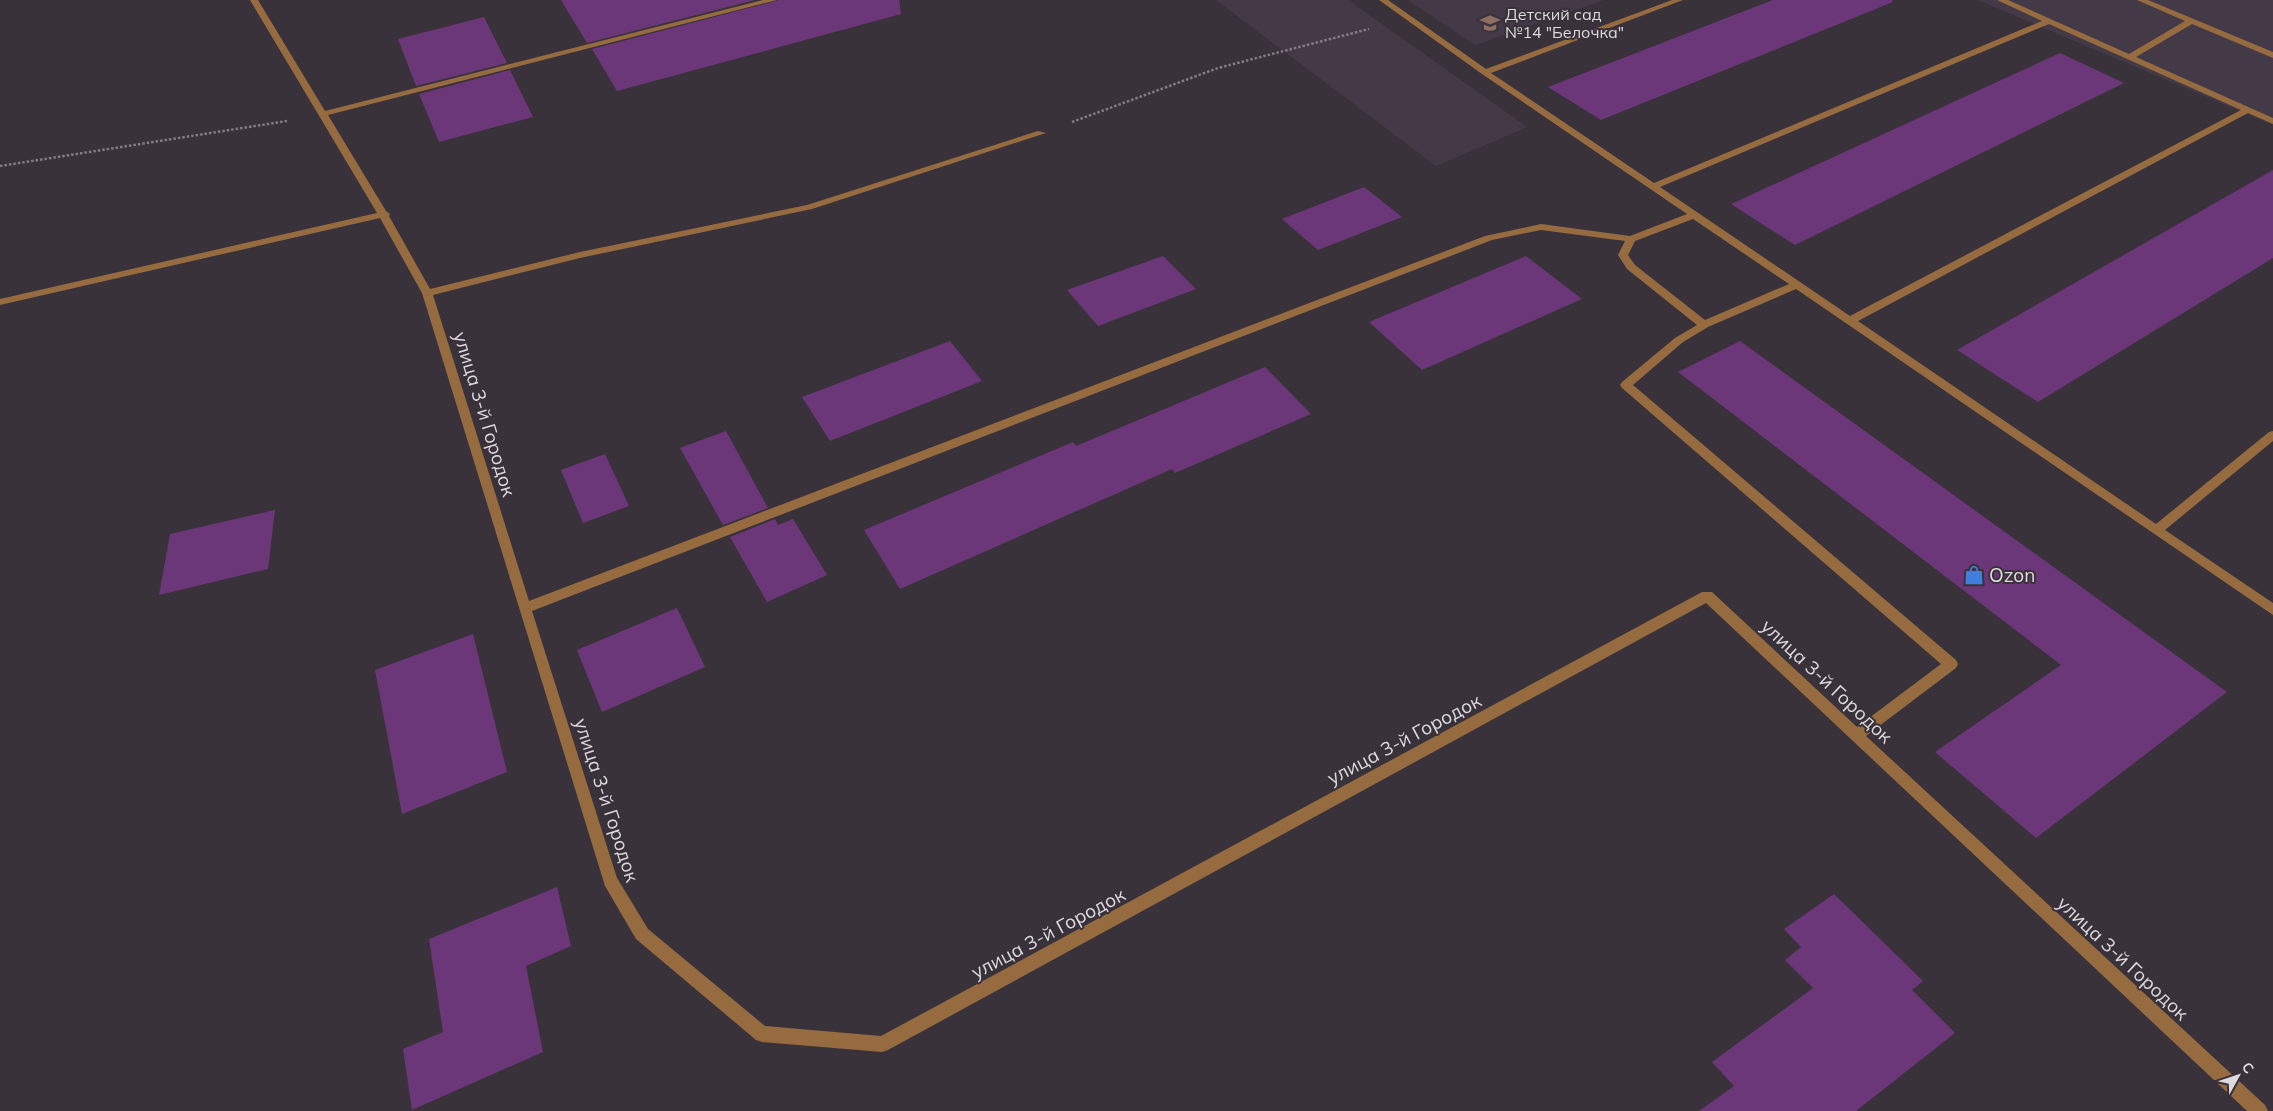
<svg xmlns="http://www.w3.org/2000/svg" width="2273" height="1111" font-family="Mulish,sans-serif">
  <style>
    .built { fill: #443a47 }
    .building { fill: #6b3779 }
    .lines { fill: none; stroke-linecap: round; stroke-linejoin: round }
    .path { stroke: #827c83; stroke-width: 2.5; stroke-dasharray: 2.5 2; stroke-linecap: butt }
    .minor { fill: #966b40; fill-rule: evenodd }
    .labels { text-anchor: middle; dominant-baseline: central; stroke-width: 4; stroke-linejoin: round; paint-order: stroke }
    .far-poi-label { font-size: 16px; fill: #dedadf; stroke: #39323a; text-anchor: start }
    .street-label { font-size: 19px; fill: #dedadf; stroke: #39323a }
    .poi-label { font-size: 19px; fill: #dedadf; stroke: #39323a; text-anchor: start }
  </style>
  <rect width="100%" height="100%" fill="#39323a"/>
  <g class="built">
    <polygon points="1216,0 1348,0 1527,127 1436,166"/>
    <polygon points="1408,0 1604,0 1475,45"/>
    <polygon points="1978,0 2273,0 2273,125"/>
  </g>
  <g class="building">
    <polygon points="561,0 755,0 587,43"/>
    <polygon points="779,0 899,0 901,14 617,91 592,49"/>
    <polygon points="1773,0 1892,0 1893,2 1601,120 1548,87"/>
    <polygon points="484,17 507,63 416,86 398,39"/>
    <polygon points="2060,53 2124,83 1795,245 1731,204"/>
    <polygon points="510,70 533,117 439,142 419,94"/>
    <polygon points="2273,170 2273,258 2038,402 1957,350"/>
    <polygon points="1364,187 1402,217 1318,250 1282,219"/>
    <polygon points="1163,256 1196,289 1098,326 1067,290"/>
    <polygon points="1526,256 1582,299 1422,370 1369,322"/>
    <polygon points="950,341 982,381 830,441 802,397"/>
    <polygon points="1740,341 2227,692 2036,838 1935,752 2061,665 1678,372"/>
    <polygon points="1265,367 1311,414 1175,473 1172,469 900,589 864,530 1073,442 1076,446"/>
    <polygon points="726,431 768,508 723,525 680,448"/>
    <polygon points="605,454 629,506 583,523 561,470"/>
    <polygon points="275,510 268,569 159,595 170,534"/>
    <polygon points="775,519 778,525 793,519 827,575 767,602 730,537"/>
    <polygon points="677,608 705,667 602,712 577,650"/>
    <polygon points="473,634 507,772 402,814 375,670"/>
    <polygon points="557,887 571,946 526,966 543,1052 412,1110 403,1049 443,1032 429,939"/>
    <polygon points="1834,894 1923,981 1912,990 1955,1033 1856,1111 1699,1111 1734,1086 1712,1062 1813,988 1785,960 1801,947 1784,929"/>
  </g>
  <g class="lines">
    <g class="path">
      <polyline points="1072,122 1218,68 1369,29"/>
      <polyline points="0,166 287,121"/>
    </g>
    <path class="minor" d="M250,0H258L325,111L763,0H777L328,115L386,211L390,214L389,216L430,289L580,252L807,205L1038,131L1046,133L812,209L580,258L433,295L529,601L1485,236L1541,224L1630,236L1687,214L1482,74L1379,0H1388L1486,69L1672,0H1683L1491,73L1654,183L2042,21L1997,0H2008L2129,54L2185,21L2137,0H2148L2273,52V58L2192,24L2136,57L2273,118V124L2248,113L1858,321L2156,524L2269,432L2273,431V441L2165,530L2273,603V615L1796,289L1708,327L1683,342L1633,385L1956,660L1958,664L1956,668L1866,736L2265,1105L2268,1111H2247L1706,603L888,1050L882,1052L762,1042L756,1040L636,939L605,886L422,293L380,218L0,305V299L377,213ZM2049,24L2241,110L1850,316L1660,187ZM1693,219L1789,284L1705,320L1635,265L1628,255L1635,241ZM1541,230L1625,241L1618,255L1627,269L1697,325L1675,338L1622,382L1620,385L1622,388L1941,664L1857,727L1712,592H1702L881,1036L765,1026L648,929L617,878L532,611L1492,240Z"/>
  </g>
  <defs>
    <symbol id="school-bare" viewBox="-9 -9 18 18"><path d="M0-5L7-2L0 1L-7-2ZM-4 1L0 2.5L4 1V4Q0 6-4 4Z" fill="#8d6e63" stroke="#39323a" stroke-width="2.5" paint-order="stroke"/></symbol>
    <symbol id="shop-bare" viewBox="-9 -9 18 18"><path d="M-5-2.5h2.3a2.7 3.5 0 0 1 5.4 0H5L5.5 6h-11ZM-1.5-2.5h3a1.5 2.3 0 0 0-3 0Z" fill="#3f7fe0" stroke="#39323a" stroke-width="2.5" paint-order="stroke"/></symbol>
  </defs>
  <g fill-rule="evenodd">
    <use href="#school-bare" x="1476" y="9" width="28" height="28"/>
    <use href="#shop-bare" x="1960" y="561" width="28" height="28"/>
  </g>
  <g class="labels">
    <g class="far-poi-label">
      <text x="1505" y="14">Детский сад<tspan x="1505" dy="18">№14 "Белочка"</tspan></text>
    </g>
    <g class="street-label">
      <text transform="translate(485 414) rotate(73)">улица 3-й Городок</text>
      <text transform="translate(1827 681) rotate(43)">улица 3-й Городок</text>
      <text transform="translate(1404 739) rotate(-28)">улица 3-й Городок</text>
      <text transform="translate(607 800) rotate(72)">улица 3-й Городок</text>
      <text transform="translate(1048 933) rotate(-28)">улица 3-й Городок</text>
      <text transform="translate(2123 958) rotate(43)">улица 3-й Городок</text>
    </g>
    <g class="poi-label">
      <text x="1989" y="575">Ozon</text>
    </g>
  </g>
  <g transform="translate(2238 1076) rotate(50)" stroke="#39323a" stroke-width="4" paint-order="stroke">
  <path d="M0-4L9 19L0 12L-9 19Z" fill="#dedadf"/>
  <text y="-8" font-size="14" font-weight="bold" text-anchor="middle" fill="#dedadf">С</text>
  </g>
</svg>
